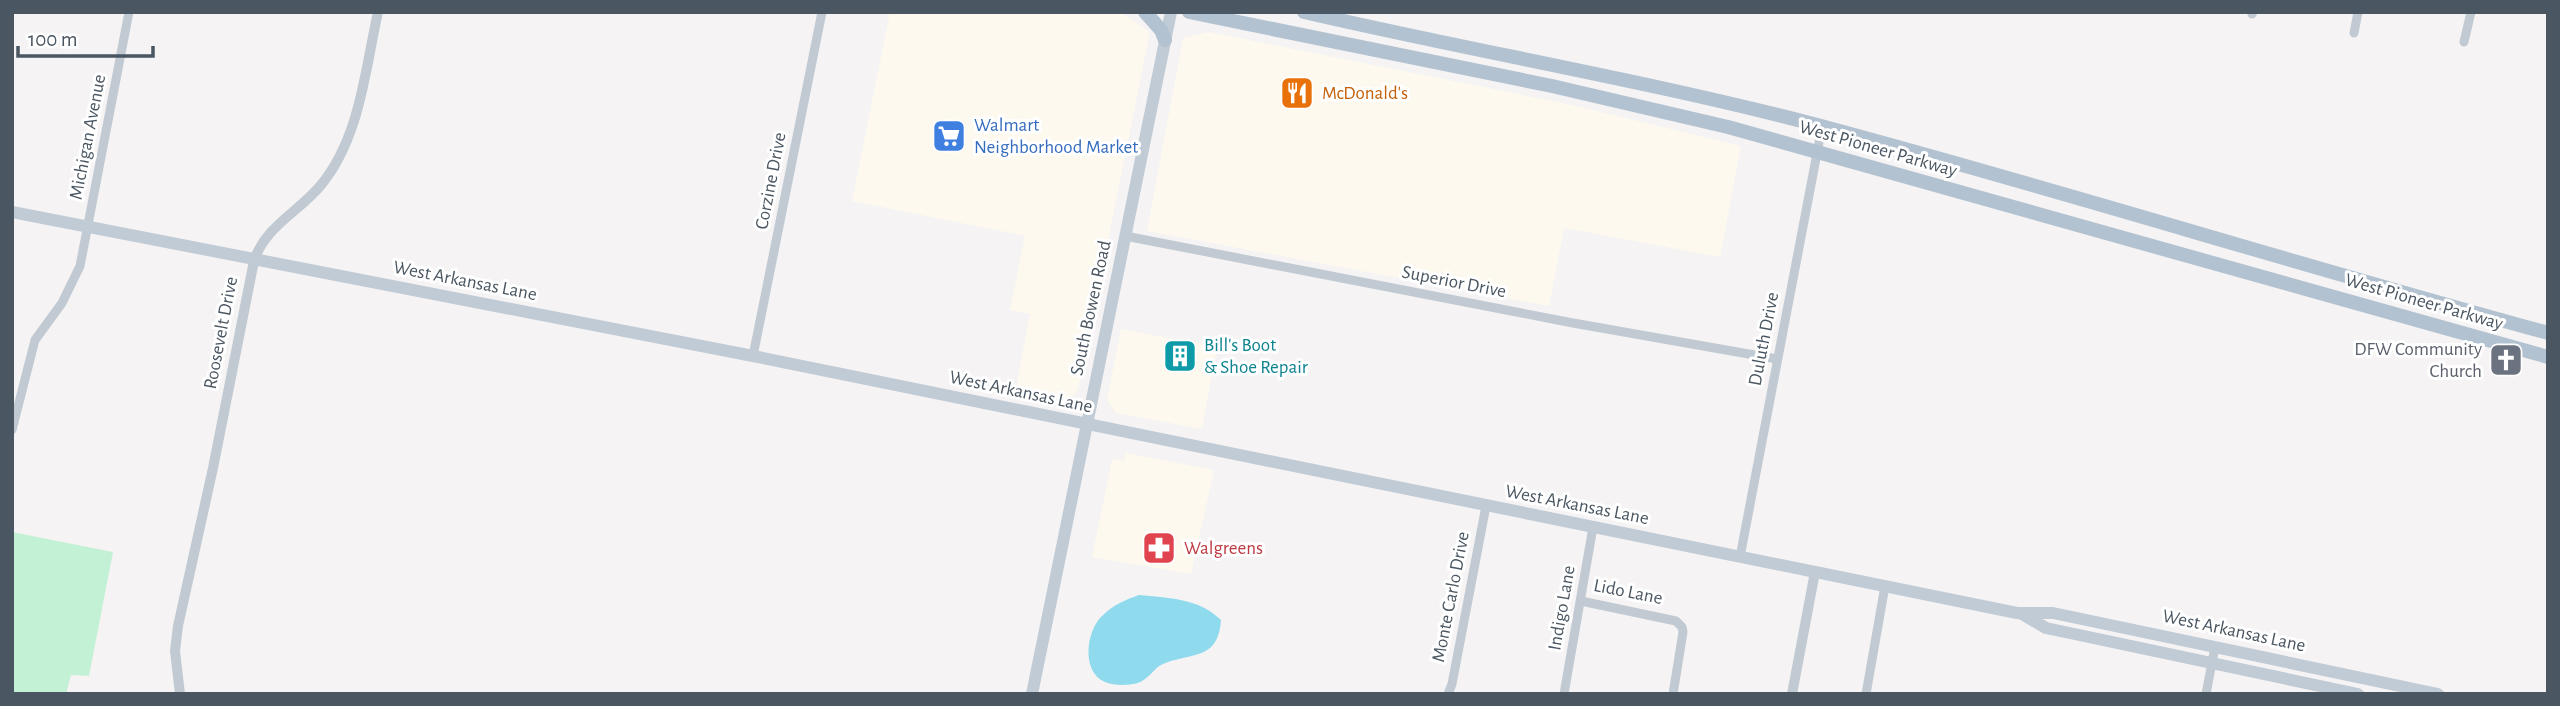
<svg xmlns="http://www.w3.org/2000/svg" width="2560" height="706" font-family="'Alegreya Sans',sans-serif">
  <style>
    .commercial { fill: #fdf9ef }
    .green { fill: #c3f1d5 }
    .water { fill: #90daee }
    .lines { fill: none; stroke-linecap: round; stroke-linejoin: round }
    .minor { stroke: #c1cad2; stroke-width: 9 }
    .tertiary { stroke: #c1cad2; stroke-width: 10 }
    .secondary { stroke: #c1cbd6; stroke-width: 12 }
    .primary { stroke: #b3c2d1; stroke-width: 14 }
    .labels { text-anchor: middle; dominant-baseline: central; stroke-width: 6; stroke-linejoin: round; paint-order: stroke }
    .food-label { font-size: 19px; fill: #c56008; stroke: #fff; text-anchor: start }
    .shop-label { font-size: 19px; fill: #366cbe; stroke: #fff; text-anchor: start }
    .street-label { font-size: 19px; fill: #4a5661; stroke: #fff }
    .culture-label { font-size: 19px; fill: #0d838f; stroke: #fff; text-anchor: start }
    .worship-label { font-size: 19px; fill: #5b616d; stroke: #fff; text-anchor: end }
    .health-label { font-size: 19px; fill: #be3a42; stroke: #fff; text-anchor: start }
  </style>
  <rect width="100%" height="100%" fill="#f5f3f3"/>
  <g class="commercial">
    <polygon points="890,12 1112,12 1123,14 1150,32 1078,390 1070,398 1016,387 1030,314 1010,310 1025,236 852,201"/>
    <polygon points="1209,32 1568,104 1741,146 1720,257 1564,228 1549,306 1147,231 1183,38"/>
    <polygon points="1121,329 1217,347 1202,429 1116,413 1107,400"/>
    <polygon points="1126,453 1214,470 1191,574 1092,557 1112,459 1124,461"/>
  </g>
  <polygon class="green" points="12,532 113,552 89,676 71,675 66,694 12,694"/>
  <path class="water" d="M1139,595C1168,598 1199,598 1221,620C1218,661 1192,652 1163,664C1155,667 1150,677 1142,681C1134,686 1114,686 1105,682C1081,672 1086,631 1102,616C1113,605 1125,600 1139,595Z"/>
  <g class="lines">
    <g class="minor">
      <polyline points="2252,14 2253,12"/>
      <polyline points="2354,33 2358,12"/>
      <polyline points="2464,42 2471,12"/>
      <polyline points="1125,236 1573,323 1777,359"/>
      <polyline points="753,356 822,12"/>
      <polyline points="12,430 35,340 62,303 80,266 129,12"/>
      <polyline points="1740,557 1822,127"/>
      <polyline points="1581,601 1676,621 1682,627 1683,632 1673,694"/>
      <polyline points="1448,694 1452,684 1486,506"/>
      <polyline points="1564,694 1593,527"/>
      <polyline points="1866,694 1885,586"/>
      <polyline points="2206,694 2215,647"/>
    </g>
    <g class="tertiary">
      <path d="M180,694L175,651L178,626L213,468L254,261C265,226 299,212 321,185C360,138 365,70 378,12"/>
      <polyline points="1792,694 1815,572"/>
    </g>
    <g class="secondary">
      <polyline points="12,212 753,356 2017,613 2053,613 2438,694"/>
      <polyline points="2022,614 2046,628 2358,694"/>
      <polyline points="1032,694 1171,12"/>
    </g>
    <g class="primary">
      <polyline points="1145,12 1161,30 1165,40"/>
      <polyline points="1189,12 1552,86 1728,127 2548,357"/>
      <path d="M1304,12C1476,52 1650,81 1821,126C2064,191 2305,267 2548,333"/>
    </g>
  </g>
  <defs>
    <symbol id="restaurant-square" viewBox="-11 -11 22 22"><rect x="-9" y="-9" width="18" height="18" rx="4" fill="#e8710a" stroke="#fff"/><path d="M-5-6h1v4h1v-4h1v4h1v-4h1v5L-1.5 .5V6h-2V.5L-5-1ZM5-6V6H3V1.5H1.5Q1.5-4 5-6Z" fill="#fff"/></symbol>
    <symbol id="supermarket-square" viewBox="-11 -11 22 22"><rect x="-9" y="-9" width="18" height="18" rx="4" fill="#3f7fe0" stroke="#fff"/><path d="M-6-5.5h2.5l.6 2H6L4.5 2H-2.5L-4.4-4H-6ZM-1.5 3.2a1.3 1.3 0 1 0 .1 0ZM3 3.2a1.3 1.3 0 1 0 .1 0Z" fill="#fff"/></symbol>
    <symbol id="building-square" viewBox="-11 -11 22 22"><rect x="-9" y="-9" width="18" height="18" rx="4" fill="#0f9aa8" stroke="#fff"/><path d="M-4-6H4V6H1V3H-1V6H-4ZM-2.5-4.3h1.7v1.8h-1.7ZM.8-4.3h1.7v1.8H.8ZM-2.5-1h1.7V.8h-1.7ZM.8-1h1.7V.8H.8Z" fill="#fff"/></symbol>
    <symbol id="church-square" viewBox="-11 -11 22 22"><rect x="-9" y="-9" width="18" height="18" rx="4" fill="#6b7280" stroke="#fff"/><path d="M-1.2-6h2.4v3.5h3.3v2.4h-3.3V6h-2.4V-.1h-3.3v-2.4h3.3Z" fill="#fff"/></symbol>
    <symbol id="pharmacy-square" viewBox="-11 -11 22 22"><rect x="-9" y="-9" width="18" height="18" rx="4" fill="#e0444e" stroke="#fff"/><path d="M-2-6h4v4h4v4h-4v4h-4v-4h-4v-4h4Z" fill="#fff"/></symbol>
  </defs>
  <g fill-rule="evenodd">
    <use href="#restaurant-square" x="1278" y="74" width="38" height="38"/>
    <use href="#supermarket-square" x="930" y="117" width="38" height="38"/>
    <use href="#building-square" x="1161" y="337" width="38" height="38"/>
    <use href="#church-square" x="2487" y="341" width="38" height="38"/>
    <use href="#pharmacy-square" x="1140" y="529" width="38" height="38"/>
  </g>
  <g class="labels">
    <g class="food-label">
      <text x="1322" y="93">McDonald's</text>
    </g>
    <g class="shop-label">
      <text x="974" y="125">Walmart<tspan x="974" dy="22">Neighborhood Market</tspan></text>
    </g>
    <g class="street-label">
      <text transform="translate(88 137) rotate(-79)">Michigan Avenue</text>
      <text transform="translate(1878 149) rotate(16)">West Pioneer Parkway</text>
      <text transform="translate(771 181) rotate(-79)">Corzine Drive</text>
      <text transform="translate(465 281) rotate(11)">West Arkansas Lane</text>
      <text transform="translate(1454 282) rotate(11)">Superior Drive</text>
      <text transform="translate(2424 302) rotate(16)">West Pioneer Parkway</text>
      <text transform="translate(1091 308) rotate(-78)">South Bowen Road</text>
      <text transform="translate(221 333) rotate(-79)">Roosevelt Drive</text>
      <text transform="translate(1764 339) rotate(-79)">Duluth Drive</text>
      <text transform="translate(1021 392) rotate(12)">West Arkansas Lane</text>
      <text transform="translate(1577 505) rotate(11)">West Arkansas Lane</text>
      <text transform="translate(1628 592) rotate(11)">Lido Lane</text>
      <text transform="translate(1451 597) rotate(-79)">Monte Carlo Drive</text>
      <text transform="translate(1562 608) rotate(-80)">Indigo Lane</text>
      <text transform="translate(2234 631) rotate(12)">West Arkansas Lane</text>
    </g>
    <g class="culture-label">
      <text x="1204" y="345">Bill's Boot<tspan x="1204" dy="22">&amp; Shoe Repair</tspan></text>
    </g>
    <g class="worship-label">
      <text x="2482" y="349">DFW Community<tspan x="2482" dy="22">Church</tspan></text>
    </g>
    <g class="health-label">
      <text x="1184" y="548">Walgreens</text>
    </g>
  </g>
  <rect width="2560" height="706" fill="none" stroke="#4a5661" stroke-width="28"/>
  <path d="M18 46v10h135v-10" fill="none" stroke="#4a5661" stroke-width="3.5"/>
  <text x="28" y="46" font-size="21" fill="#4a5661" stroke="#ffffff" stroke-width="5" paint-order="stroke">100 m</text>
</svg>
